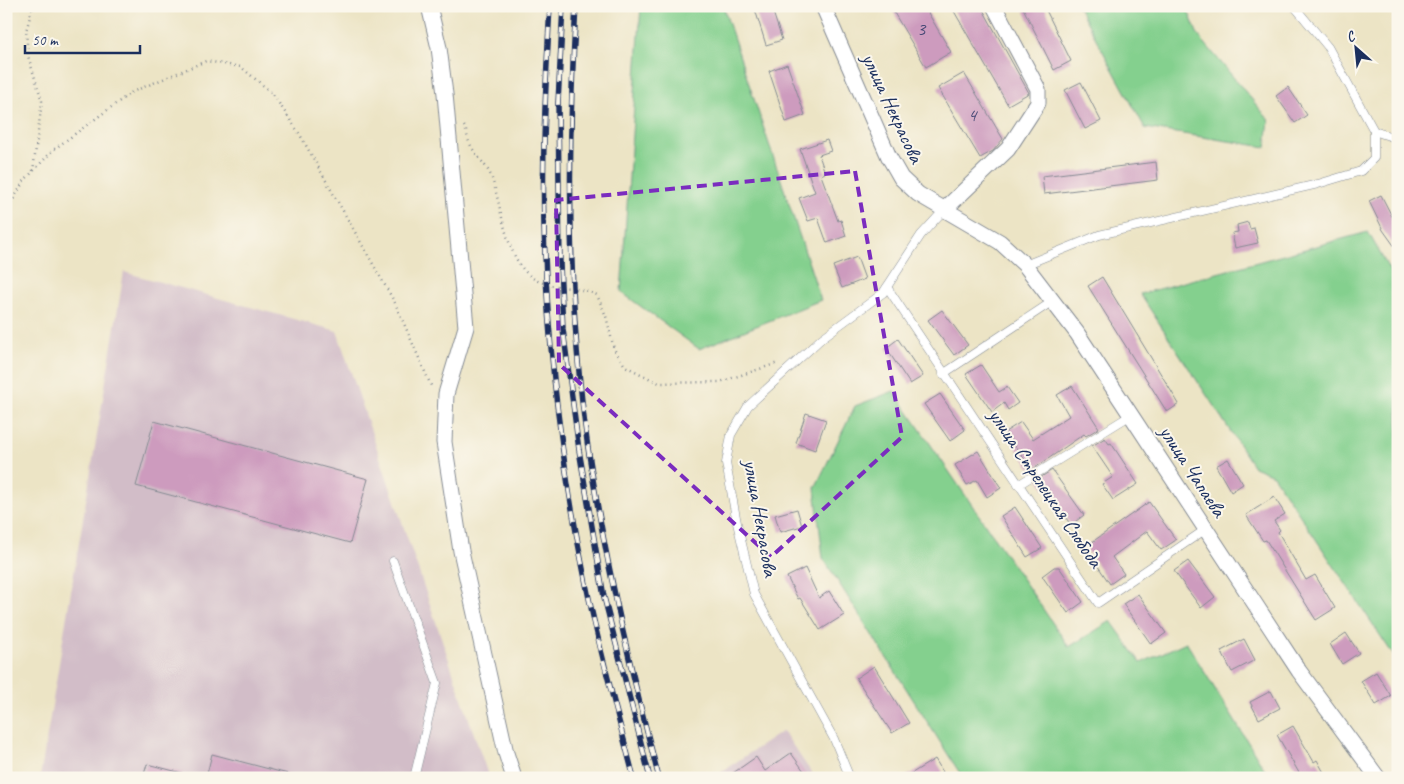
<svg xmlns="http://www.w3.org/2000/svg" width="1404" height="784" font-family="Caveat,sans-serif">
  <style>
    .industrial { fill: #d2bdc8 }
    .green { fill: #84d08e; stroke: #508076 }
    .building { fill: #cd9bbe }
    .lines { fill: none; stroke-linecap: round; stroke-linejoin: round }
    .service-casing { stroke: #848a92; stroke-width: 9 }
    .minor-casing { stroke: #848a92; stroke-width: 17 }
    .path { stroke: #848a92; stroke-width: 2.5; stroke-dasharray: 1 4; stroke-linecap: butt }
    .service { stroke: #fff; stroke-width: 8 }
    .minor { stroke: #fff; stroke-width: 15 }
    .rail-casing { stroke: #1b2f5e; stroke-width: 5.5 }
    .rail { stroke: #fbf7ec; stroke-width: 4; stroke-dasharray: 11; stroke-linecap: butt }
    .marked { fill: none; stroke: #7b2cbf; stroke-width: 4; stroke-dasharray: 10 6; stroke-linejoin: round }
    .labels { text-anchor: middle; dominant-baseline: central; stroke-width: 4; stroke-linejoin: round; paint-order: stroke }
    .number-label { font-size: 19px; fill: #484a76 }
    .street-label { font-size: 21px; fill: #1b2f5e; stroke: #fbf7ec }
  </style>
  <rect width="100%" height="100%" fill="#fbf7ec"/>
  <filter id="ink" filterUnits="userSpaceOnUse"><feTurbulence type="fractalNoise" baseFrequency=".02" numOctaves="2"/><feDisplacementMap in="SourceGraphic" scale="10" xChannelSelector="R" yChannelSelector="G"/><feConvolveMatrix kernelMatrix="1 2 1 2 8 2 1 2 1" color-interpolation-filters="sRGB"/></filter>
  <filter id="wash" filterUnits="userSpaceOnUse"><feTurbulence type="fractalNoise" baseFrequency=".0096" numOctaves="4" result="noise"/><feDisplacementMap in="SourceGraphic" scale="20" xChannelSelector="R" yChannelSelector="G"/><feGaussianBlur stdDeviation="1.12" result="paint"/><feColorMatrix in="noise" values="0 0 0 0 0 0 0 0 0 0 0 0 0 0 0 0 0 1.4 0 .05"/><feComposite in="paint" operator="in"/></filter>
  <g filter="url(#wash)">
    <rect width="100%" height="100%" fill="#ece4c5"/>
    <g class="industrial">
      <polygon points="124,272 337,331 489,778 40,778"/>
      <polygon points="783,731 815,778 724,778 721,772"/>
    </g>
    <g class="green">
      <polygon points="641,6 723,6 821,300 699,349 621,292"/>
      <polygon points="1078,6 1186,6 1198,35 1269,120 1266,147 1145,128"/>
      <polygon points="1368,232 1398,285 1398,662 1273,475 1254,467 1140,294"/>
      <polygon points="894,391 1069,647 1111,621 1141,663 1186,642 1270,778 963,778 823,558 815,488 855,406"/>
    </g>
    <g id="blocks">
      <g class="building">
        <polygon points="754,6 771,6 782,40 766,45"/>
        <polygon points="890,6 924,6 951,52 926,67"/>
        <polygon points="951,6 981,6 1029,93 1008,105"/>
        <polygon points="1022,6 1044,6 1071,61 1054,70"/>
        <polygon points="787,64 805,115 786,122 769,71"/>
        <polygon points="964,73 1003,139 993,151 980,158 938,88"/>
        <polygon points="1081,82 1101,121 1085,129 1065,90"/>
        <polygon points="1288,87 1307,115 1295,123 1276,96"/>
        <polygon points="827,140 831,151 819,155 825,173 821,175 838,221 841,220 846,236 827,243 818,218 808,221 799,198 815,192 800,149"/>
        <polygon points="1156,162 1158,180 1044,194 1042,176"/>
        <polygon points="1381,195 1398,228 1398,251 1383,230 1369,201"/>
        <polygon points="1248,222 1250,229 1254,228 1258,243 1235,248 1232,233 1238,232 1237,225"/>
        <polygon points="857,257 865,279 842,288 833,266"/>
        <polygon points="1102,277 1179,404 1167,412 1088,286"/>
        <polygon points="942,310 968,345 954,355 928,320"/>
        <polygon points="898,339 923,376 910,384 886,348"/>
        <polygon points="981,365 999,392 1007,387 1018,403 1008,410 1004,403 992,412 966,374"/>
        <polygon points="1072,386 1099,428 1086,436 1084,434 1032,470 1005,432 1021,422 1033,439 1069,416 1057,395"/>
        <polygon points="940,394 965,430 950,441 924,404"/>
        <polygon points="806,413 826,420 815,450 796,443"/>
        <polygon points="154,421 368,479 350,543 136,486"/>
        <polygon points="1105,438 1109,444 1111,443 1138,484 1113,500 1102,484 1113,477 1092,446"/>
        <polygon points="978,451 1001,488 987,497 977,480 967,485 955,465"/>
        <polygon points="1228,459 1243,484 1231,492 1216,466"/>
        <polygon points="1052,470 1084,515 1071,525 1038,479"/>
        <polygon points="1274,497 1285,514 1274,521 1280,530 1278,532 1306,580 1315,575 1335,608 1316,620 1266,540 1263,541 1246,515"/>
        <polygon points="1149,502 1176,540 1161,550 1147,531 1112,557 1124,574 1110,584 1085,547"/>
        <polygon points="1015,507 1042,548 1027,557 1001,516"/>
        <polygon points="797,509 802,526 780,532 775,515"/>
        <polygon points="1188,561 1215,597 1201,608 1174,571"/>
        <polygon points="1054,567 1059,567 1083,602 1068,613 1042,576"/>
        <polygon points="805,568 819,598 829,591 844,615 820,630 800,598 798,599 787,577"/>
        <polygon points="1138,594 1166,633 1151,644 1123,604"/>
        <polygon points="1346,633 1359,653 1342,664 1330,644"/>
        <polygon points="1244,639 1255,660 1232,672 1221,651"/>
        <polygon points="874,666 909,723 892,733 856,678"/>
        <polygon points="1376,672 1391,696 1376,705 1361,681"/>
        <polygon points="1271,691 1280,708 1259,719 1250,702"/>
        <polygon points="1293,726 1314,762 1317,760 1327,778 1302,778 1277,735"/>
        <polygon points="791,753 809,778 726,778 756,757 765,771"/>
        <polygon points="212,754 288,774 288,778 206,778"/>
        <polygon points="935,759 943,772 934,778 904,778"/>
        <polygon points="147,764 182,773 182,778 143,778"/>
      </g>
    </g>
  </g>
  <g filter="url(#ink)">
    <use href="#blocks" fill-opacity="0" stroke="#848a92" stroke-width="1"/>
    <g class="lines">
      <defs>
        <g id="service">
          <polyline points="1294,6 1328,47 1374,131 1398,139"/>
          <polyline points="1025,265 1099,235 1318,184 1361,171 1374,158 1374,131"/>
          <polyline points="887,287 1098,603 1206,529"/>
          <polyline points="943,374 1053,301"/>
          <polyline points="1018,485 1131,415"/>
          <polyline points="393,561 437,683 414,778"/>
          <polyline points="850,778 834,739 754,594 737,523 726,463 731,435 748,406 822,338 883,293 921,235 944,210"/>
        </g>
        <g id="minor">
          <polyline points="429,6 439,48 445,94 466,327 446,394 444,442 461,551 506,753 514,778"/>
          <polyline points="823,6 889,157 901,178 918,194 1000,242 1025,265 1077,333 1299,671 1378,778"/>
          <polyline points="944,210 1008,149 1038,103 1038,89 994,6"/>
        </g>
      </defs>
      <use href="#service" class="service-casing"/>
      <use href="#minor" class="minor-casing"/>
      <g class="path">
        <path d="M464,126C467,131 467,138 470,144C475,155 486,164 491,176C502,204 505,266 538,281C556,289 578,286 597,295L606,316L614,349L625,366L659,383L720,382L778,363"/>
        <polyline points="33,171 42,101 28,56 26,31 33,6"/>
        <polyline points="6,212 24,181 53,150 132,92 206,61 241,67 272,93 299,133 395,303 432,388"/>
      </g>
      <use href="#service" class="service"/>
      <use href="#minor" class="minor"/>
      <defs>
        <g id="rail">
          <path d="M550,6C546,79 542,153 544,226C547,345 562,467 586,584C599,649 617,713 634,778"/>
          <polyline points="563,6 558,103 560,264 563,329 579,450 604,597 650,778"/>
          <path d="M576,6C567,153 567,302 588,448C605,560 630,669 659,778"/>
        </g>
      </defs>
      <use href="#rail" class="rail-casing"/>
      <use href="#rail" class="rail"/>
    </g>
  </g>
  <path class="marked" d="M855,171L902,437L771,557L559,364L556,200Z"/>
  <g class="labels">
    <g class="number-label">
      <text x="921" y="29">3</text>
      <text x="972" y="115">4</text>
    </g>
    <g class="street-label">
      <text transform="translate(893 108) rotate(65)">улица Некрасова</text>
      <text transform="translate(1193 471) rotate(57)">улица Чапаева</text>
      <text transform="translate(1046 488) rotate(56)">улица Стрелецкая Слобода</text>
      <text transform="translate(761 518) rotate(80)">улица Некрасова</text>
    </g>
  </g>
  <rect width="1404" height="784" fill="none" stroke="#fbf7ec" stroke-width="25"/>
  <g transform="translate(1356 48) rotate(333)" stroke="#fbf7ec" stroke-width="4" paint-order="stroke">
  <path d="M0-4L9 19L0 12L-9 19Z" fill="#1b2f5e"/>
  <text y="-8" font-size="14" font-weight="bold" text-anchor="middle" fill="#1b2f5e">С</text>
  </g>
  <path d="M25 45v8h115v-8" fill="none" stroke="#1b2f5e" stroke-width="2.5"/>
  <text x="32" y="45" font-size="15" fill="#1b2f5e" stroke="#fbf7ec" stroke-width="4" paint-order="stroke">50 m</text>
</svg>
